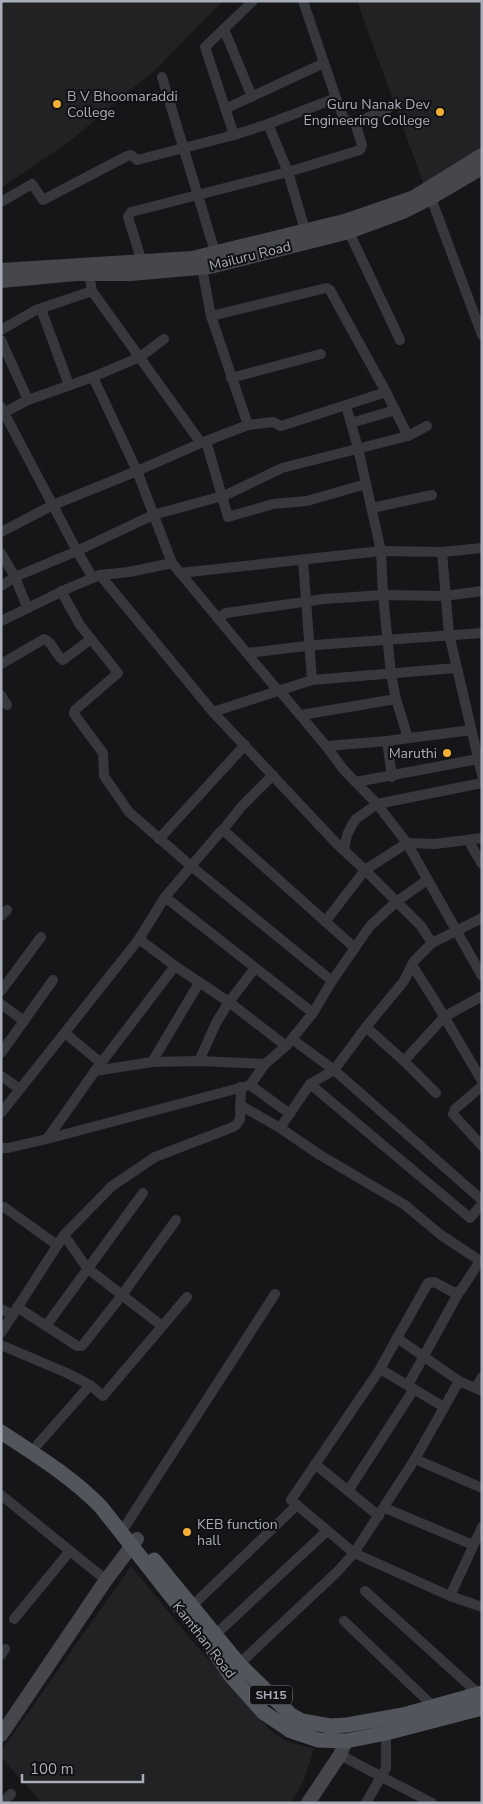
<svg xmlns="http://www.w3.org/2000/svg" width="483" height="1804" font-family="'Nunito Sans',sans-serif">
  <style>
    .built { fill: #222225 }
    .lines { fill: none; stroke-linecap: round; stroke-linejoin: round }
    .street { stroke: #37383d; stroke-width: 10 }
    .secondary { stroke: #45474d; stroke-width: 14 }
    .primary { stroke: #53555c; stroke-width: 15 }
    .poi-dot { fill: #f2b134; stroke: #111113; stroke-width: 2 }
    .labels { text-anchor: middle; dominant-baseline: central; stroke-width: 4; stroke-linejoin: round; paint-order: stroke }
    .shield { fill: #111113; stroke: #7b7e86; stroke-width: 1 }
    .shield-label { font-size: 12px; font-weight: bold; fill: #a8adb8 }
    .poi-label { font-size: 14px; fill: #a8adb8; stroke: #111113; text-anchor: start }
    .street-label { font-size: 14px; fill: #a8adb8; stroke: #111113 }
  </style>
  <rect width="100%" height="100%" fill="#161618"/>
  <g class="built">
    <polygon points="1,1 223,1 157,68 70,141 1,188"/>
    <polygon points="357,1 482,1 482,151 424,185"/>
    <polygon points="131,1566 194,1643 270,1730 286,1741 314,1749 304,1780 291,1803 42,1803 1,1757 1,1751"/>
  </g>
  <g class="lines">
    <g class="street">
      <polyline points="303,1 336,98"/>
      <polyline points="224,29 252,97"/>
      <polyline points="162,77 215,252"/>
      <polyline points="225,109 324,63"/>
      <polyline points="268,124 336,98 344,119 355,123"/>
      <polyline points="234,135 205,47 253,1"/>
      <polyline points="431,198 482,335"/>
      <polyline points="1,202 32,184 43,200 127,156 131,155 137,160 234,135 268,124 288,172 305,230"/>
      <polyline points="349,232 400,340"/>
      <polyline points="142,262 128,217 131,212 288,172 360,150 362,145 355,123 389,108"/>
      <polyline points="202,268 211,316 248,425"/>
      <polyline points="92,291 201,443"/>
      <polyline points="41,309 69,385"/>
      <polyline points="211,316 326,288 330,290 386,392 408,436"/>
      <polyline points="1,330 36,310 92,291 89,274"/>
      <polyline points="1,340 28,400"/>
      <polyline points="93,377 137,471 172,563 275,687 279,690 326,746 387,741 471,730"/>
      <polyline points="231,378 321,354"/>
      <polyline points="346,406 358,448 381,551 383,595 391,674 396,699 408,738"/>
      <polyline points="1,407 77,551 93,578"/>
      <polyline points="1,414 28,400 93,377 140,357 164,339"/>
      <polyline points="351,423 395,410"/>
      <polyline points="206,441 228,517 273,504 307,501 366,484"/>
      <polyline points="372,508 432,495"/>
      <polyline points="1,532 53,505 137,471 201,443 248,425 273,422 281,426 386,392"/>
      <polyline points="442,552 449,634 482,775"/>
      <polyline points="1,553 15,577 27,607"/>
      <polyline points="303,560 312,680"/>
      <polyline points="180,573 381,551 442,552 482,548"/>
      <polyline points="100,575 213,712 336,843 365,870 325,922"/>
      <polyline points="1,586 15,577 77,551 153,515 226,495 282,468 408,436 427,426"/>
      <polyline points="61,591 80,625 118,673 75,710 74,714 103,753 104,776 129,812 191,866 332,981"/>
      <polyline points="218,618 226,613 324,599 383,595 444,596 482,591"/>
      <polyline points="1,621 69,588 100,575 129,572 172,563"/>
      <polyline points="247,653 315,645 482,633"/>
      <path d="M1,664L44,639C53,642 55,655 63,660L91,639"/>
      <polyline points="1,695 7,705"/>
      <polyline points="213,712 312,680 456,668"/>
      <polyline points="301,715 396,699"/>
      <polyline points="387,741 392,777"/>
      <polyline points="326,746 343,769 377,804 407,843 482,976"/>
      <polyline points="356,782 478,759"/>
      <polyline points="223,830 355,948"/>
      <polyline points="159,839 245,745"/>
      <polyline points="468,840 482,864"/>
      <polyline points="344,850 347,835 352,825 356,819 377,804 482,783"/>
      <polyline points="165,897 313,1013"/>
      <polyline points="1,916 7,910"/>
      <polyline points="482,918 432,943 414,961 404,981 366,1027 334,1070 310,1084 470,1218 482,1204"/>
      <polyline points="139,939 175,966 95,1071 152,1062 199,1061 265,1064"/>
      <polyline points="432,943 421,926 365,870 407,843 435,844 482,838"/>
      <polyline points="412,965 435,1001 482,1081"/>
      <polyline points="175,966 229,1002 286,1046"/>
      <polyline points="1,991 41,937"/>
      <polyline points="1,1004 24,1021"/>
      <polyline points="366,1027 404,1061 436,1093"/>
      <polyline points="65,1033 101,1063"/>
      <polyline points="292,1039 334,1070 482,1200"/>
      <polyline points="1,1053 53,980"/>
      <polyline points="199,1061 216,1023 229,1002 255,968"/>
      <polyline points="404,1061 444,1017 482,996"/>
      <polyline points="152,1062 199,983"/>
      <polyline points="1,1076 20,1089"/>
      <polyline points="310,1084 280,1128 320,1155 405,1205 441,1235 482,1262"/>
      <polyline points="482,1086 455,1109 453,1114 482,1146"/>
      <polyline points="240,1105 280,1128"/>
      <polyline points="1,1113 139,939 165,897 221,831 223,830 241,807 273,775"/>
      <polyline points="290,1114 250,1085 265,1064 286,1046 313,1013 332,981 370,926 396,902 427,880"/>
      <polyline points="47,1139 95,1071"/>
      <polyline points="1,1148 8,1148 47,1139 247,1086"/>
      <polyline points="4,1207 57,1245"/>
      <polyline points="64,1235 87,1268 162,1326"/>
      <polyline points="17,1307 77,1346 82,1346 122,1295 176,1220"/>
      <polyline points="1,1309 13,1315"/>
      <polyline points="46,1326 143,1193"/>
      <polyline points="1,1333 64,1235 112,1186 155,1157 233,1127 237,1124 240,1119 241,1087"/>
      <polyline points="397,1338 428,1283 434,1282 455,1293 461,1290 480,1261"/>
      <polyline points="1,1345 67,1373 90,1385"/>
      <polyline points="380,1369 444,1407"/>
      <polyline points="408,1385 459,1292"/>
      <polyline points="476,1388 482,1377"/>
      <polyline points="38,1444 90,1385 103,1396 187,1297"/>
      <polyline points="415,1459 482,1488"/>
      <polyline points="315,1464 379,1516"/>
      <polyline points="348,1491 414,1389"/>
      <polyline points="1,1495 106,1580"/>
      <polyline points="297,1505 291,1500 380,1369 397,1338 459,1381"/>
      <polyline points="385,1508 473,1545"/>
      <polyline points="126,1525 275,1294"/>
      <polyline points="365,1591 479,1694"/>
      <polyline points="450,1596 482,1527"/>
      <polyline points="192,1606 297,1505 354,1553 450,1596 482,1607"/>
      <polyline points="14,1619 70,1551"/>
      <polyline points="344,1621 433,1706"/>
      <polyline points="215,1635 327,1531"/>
      <polyline points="1,1655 5,1649"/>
      <polyline points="239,1664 337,1572 354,1553 415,1459 459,1381 482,1391"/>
      <polyline points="340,1755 432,1803"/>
      <polyline points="2,1803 11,1794"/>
      <polyline points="366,1803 386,1768 386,1733"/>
    </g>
    <g class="secondary">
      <polyline points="1,270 192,258 344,221 414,197 482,155"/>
      <polyline points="1,281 76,274 131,274 210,267 349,232 403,212 431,198 482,168"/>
      <polyline points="1,1735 106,1580 137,1539"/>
      <polyline points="308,1803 340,1755 346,1741"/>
    </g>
    <g class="primary">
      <path d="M1,1432C36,1455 72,1477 101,1507L209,1644L231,1676L263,1712L291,1731L318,1740L346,1741L386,1733L482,1708"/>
      <polyline points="154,1560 239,1664 291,1715 302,1721 330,1726 347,1725 403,1715 482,1693"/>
    </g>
  </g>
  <g class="poi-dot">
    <circle cx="57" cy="104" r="5"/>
    <circle cx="440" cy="112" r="5"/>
    <circle cx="447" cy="753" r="5"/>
    <circle cx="187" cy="1532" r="5"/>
  </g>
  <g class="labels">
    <rect class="shield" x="250" y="1685.5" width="42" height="19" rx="4"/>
    <g class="shield-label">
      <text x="271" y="1695">SH15</text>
    </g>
    <g class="poi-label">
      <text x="67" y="96">B V Bhoomaraddi<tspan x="67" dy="16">College</tspan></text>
      <text x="430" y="104" text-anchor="end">Guru Nanak Dev<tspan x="430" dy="16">Engineering College</tspan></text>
      <text x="437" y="753" text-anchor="end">Maruthi</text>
      <text x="197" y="1524">KEB function<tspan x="197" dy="16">hall</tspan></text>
    </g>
    <g class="street-label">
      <text transform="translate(250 256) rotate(-14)">Mailuru Road</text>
      <text transform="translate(204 1640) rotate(52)">Kamthan Road</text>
    </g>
  </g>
  <rect width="483" height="1804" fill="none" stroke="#a8adb8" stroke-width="5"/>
  <path d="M22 1774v8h121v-8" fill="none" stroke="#a8adb8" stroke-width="2.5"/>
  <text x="30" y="1774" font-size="15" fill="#a8adb8" stroke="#111113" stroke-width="4" paint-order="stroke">100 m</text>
</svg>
